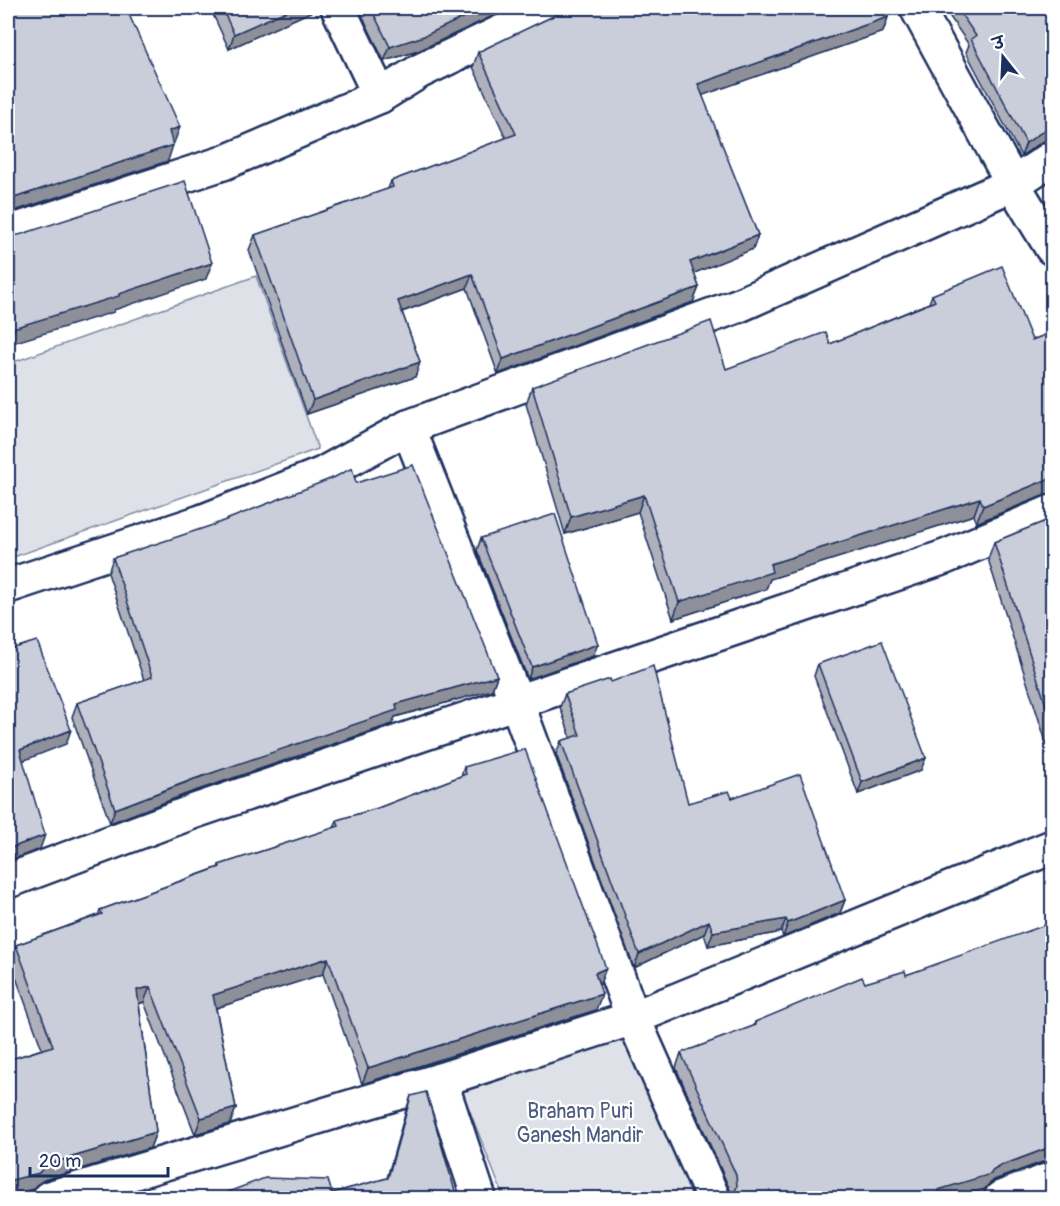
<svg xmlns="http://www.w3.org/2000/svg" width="1060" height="1206" font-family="Pangolin,'Playpen Sans Deva',sans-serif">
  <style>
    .green { fill: #dee1e7; stroke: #7c88a2; stroke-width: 1.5 }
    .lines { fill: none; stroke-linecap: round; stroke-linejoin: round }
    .minor-casing { stroke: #1b2f5e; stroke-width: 38 }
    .minor { stroke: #fff; stroke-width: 33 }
    .wall { fill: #aeb1bb; stroke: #1b2f5e; stroke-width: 1.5 }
    .shaded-wall { fill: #8d9099; stroke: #1b2f5e; stroke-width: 1.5 }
    .building { fill: #caceda; stroke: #1b2f5e; stroke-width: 1.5 }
    .labels { text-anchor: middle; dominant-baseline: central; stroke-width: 4.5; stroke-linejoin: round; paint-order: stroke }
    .park-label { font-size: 21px; fill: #4c5c80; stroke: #fff }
  </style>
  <rect width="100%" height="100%" fill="#fff"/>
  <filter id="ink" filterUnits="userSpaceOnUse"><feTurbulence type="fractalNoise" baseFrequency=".0167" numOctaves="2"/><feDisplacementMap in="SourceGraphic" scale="12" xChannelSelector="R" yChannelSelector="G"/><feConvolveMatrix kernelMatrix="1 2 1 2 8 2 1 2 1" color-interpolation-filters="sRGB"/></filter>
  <g filter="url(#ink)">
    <g class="green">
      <polygon points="256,276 318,449 8,559 8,364"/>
      <polygon points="625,1026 692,1198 504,1198 461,1089"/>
    </g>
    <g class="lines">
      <defs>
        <g id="minor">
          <polyline points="338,8 380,96"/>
          <polyline points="917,8 1013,184 1052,248"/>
          <polyline points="8,233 223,163 380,96 420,71 552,8"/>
          <polyline points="408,427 517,703 633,1018 713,1198"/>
          <polyline points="8,586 201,522 323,474 408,427 737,306 1013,184 1052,158"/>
          <polyline points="8,881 195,811 945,557 1052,512"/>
          <polyline points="440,1080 479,1198"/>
          <polyline points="49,1198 440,1080 633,1018 1052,847"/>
          <polyline points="1001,1198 1052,1179"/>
        </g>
      </defs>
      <use href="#minor" class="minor-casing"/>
      <use href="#minor" class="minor"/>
    </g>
    <g class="wall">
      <polygon points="210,8 319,8 229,49"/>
      <polygon points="360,8 510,8 418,51 384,61 362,15"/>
      <polygon points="944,8 1053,8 1050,139 1042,142 1021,156 966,52 969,45"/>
      <polygon points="566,10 888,17 883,32 702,95 758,235 753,249 694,273 699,287 693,302 498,374 467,288 402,312 420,362 415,377 307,414 249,250 255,235 388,189 391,181 506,138 473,67 478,52"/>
      <polygon points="932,295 1032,340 1053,332 1053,494 1045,495 976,523 974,515 770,579 766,589 673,619 638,512 565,534 526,404 532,387 726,369 830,344 929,303"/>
      <polygon points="356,483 497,676 492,690 395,717 392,724 189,793 110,823 72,717 77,703 144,680 108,573 113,558"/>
      <polygon points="1053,518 1053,764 988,559 994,542"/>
      <polygon points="481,538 593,656 528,679 477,550"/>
      <polygon points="818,664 921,770 858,794 814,676"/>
      <polygon points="611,682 688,803 732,798 845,900 840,913 783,937 781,932 708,946 704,934 634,968 556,754 561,741 571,738 560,707 565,694"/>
      <polygon points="464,767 600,984 599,984 596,1010 362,1084 323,974 216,1008 236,1108 230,1124 195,1134 144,1002 139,1004 156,1132 150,1148 44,1180 36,1185 33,1189 8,1196 8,1060 42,1049 10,961 16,945 98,915 100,910 219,867 219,865 334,828 337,820 378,808 461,776"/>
      <polygon points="1053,929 1053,1161 1045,1161 994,1180 987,1186 985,1189 954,1198 731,1198 730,1190 676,1068 681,1053 754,1026 755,1022 865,983 906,975"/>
      <polygon points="411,1096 457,1198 225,1198 228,1192 332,1193 387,1178 406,1110"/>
    </g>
    <g class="shaded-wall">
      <polygon points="293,8 319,8 229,49 234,34"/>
      <polygon points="484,8 510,8 418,51 384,61 390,47"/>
      <polygon points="888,17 883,32 692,99 698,84"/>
      <polygon points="180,127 174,143 163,147 169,131"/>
      <polygon points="1053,127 1053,140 1050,139 1042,142 1021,156 1026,143 1046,129"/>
      <polygon points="173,145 168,161 8,213 8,200"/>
      <polygon points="758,235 753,249 685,277 690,262"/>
      <polygon points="212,263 206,279 114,310 114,312 9,344 8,348 8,333 13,328"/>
      <polygon points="472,274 467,288 393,315 398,301"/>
      <polygon points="699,287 693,302 498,374 503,359"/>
      <polygon points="420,362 415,377 307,414 313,400"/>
      <polygon points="1053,477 1053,494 1045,495 976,523 983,506"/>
      <polygon points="644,495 638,512 565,534 571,517"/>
      <polygon points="980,498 974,515 770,579 766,589 673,619 679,602 770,564"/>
      <polygon points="598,644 593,656 528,679 532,667"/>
      <polygon points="497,676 492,690 395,717 392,724 189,793 110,823 115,809 396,704"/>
      <polygon points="71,730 66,744 15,764 20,750"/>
      <polygon points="926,758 921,770 858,794 862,782"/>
      <polygon points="45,835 40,849 8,861 8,849"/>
      <polygon points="845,900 840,913 783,937 788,923"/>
      <polygon points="786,919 781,932 708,946 713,932"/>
      <polygon points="709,921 704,934 634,968 639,954"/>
      <polygon points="328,958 323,974 207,1011 213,995"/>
      <polygon points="606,968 600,984 589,989 595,973"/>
      <polygon points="150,987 144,1002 131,1006 137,990"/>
      <polygon points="602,994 596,1010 362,1084 368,1068"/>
      <polygon points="236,1108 230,1124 195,1134 201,1118"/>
      <polygon points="156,1132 150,1148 44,1180 36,1185 33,1189 8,1196 8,1181 42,1169 49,1164"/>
      <polygon points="1053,1146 1053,1161 1045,1161 994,1180 987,1186 985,1189 954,1198 935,1198 938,1190 992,1171 1000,1166"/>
    </g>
    <g class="building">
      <polygon points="8,8 126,8 180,127 169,131 173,145 8,200"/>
      <polygon points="222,8 293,8 234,34"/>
      <polygon points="371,8 484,8 424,36 390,47"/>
      <polygon points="569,8 887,8 888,17 698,84 758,235 690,262 699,287 503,359 472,274 398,301 420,362 313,400 255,235 393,187 391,181 516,134 478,52 566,10"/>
      <polygon points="957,8 1053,8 1053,127 1046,129 1026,143 971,39 976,36"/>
      <polygon points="185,181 212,263 119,294 119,296 13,328 14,331 8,333 8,234 9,235 19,235"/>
      <polygon points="1002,266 1032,340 1053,332 1053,477 983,506 980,498 770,564 772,572 679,602 644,495 571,517 532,387 711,321 726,369 826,332 830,344 935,301 932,295"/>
      <polygon points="413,465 497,676 396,704 397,710 194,779 115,809 77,703 152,677 113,558 213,525 335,477 352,468 356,483"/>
      <polygon points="555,514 598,644 532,667 481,538"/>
      <polygon points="1053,518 1053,727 994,542"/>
      <polygon points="37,641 71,730 20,750 45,835 8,849 8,650"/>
      <polygon points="882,641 926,758 862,782 818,664"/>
      <polygon points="653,666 688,803 729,791 732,798 800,774 845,900 788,923 786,919 713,932 709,921 639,954 561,741 580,735 565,694 610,679 611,682"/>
      <polygon points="525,749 606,968 595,973 602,994 368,1068 328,958 213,995 236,1108 201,1118 150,987 137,990 156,1132 49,1164 42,1169 39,1173 8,1181 8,1060 53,1046 16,945 102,914 100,910 220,867 219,865 339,826 337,820 378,808 466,774 464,767"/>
      <polygon points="1051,923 1053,929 1053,1146 1000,1166 992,1171 991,1174 938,1190 940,1198 735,1198 734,1194 737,1186 736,1175 681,1053 756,1025 755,1022 862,977 865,983 905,971 906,975"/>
      <polygon points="426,1092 457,1198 230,1198 228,1192 265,1178 328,1180 332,1193 388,1178 411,1096"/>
    </g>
  </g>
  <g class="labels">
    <g class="park-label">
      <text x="580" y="1111">Braham Puri<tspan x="580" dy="24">Ganesh Mandir</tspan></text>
    </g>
  </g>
  <rect width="1060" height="1206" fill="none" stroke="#fff" stroke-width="30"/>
  <rect x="15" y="15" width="1030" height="1176" fill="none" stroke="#1b2f5e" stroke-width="2" filter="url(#ink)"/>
  <g transform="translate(1003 57) rotate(342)" stroke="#ffffff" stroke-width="4.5" paint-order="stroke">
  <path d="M0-4.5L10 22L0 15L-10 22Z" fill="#1b2f5e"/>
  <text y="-9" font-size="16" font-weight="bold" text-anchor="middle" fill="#1b2f5e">उ</text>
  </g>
  <path d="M30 1167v9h138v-9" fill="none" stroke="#1b2f5e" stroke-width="3"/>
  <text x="39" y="1167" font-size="18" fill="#1b2f5e" stroke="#ffffff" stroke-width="4.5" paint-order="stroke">20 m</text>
</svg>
